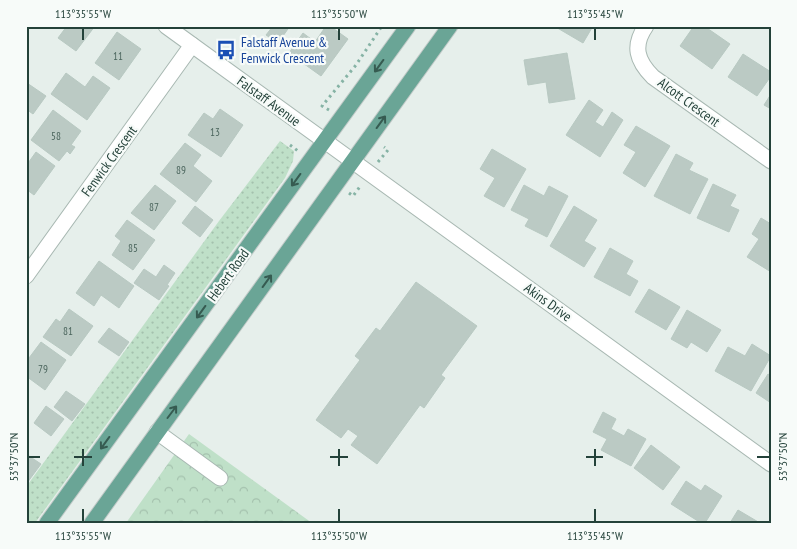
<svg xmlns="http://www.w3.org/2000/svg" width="797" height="549" font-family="'PT Sans Narrow',sans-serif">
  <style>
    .grass { fill: url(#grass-dots) }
    .forest { fill: url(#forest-crowns) }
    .building { fill: #bbcac4; stroke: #b8c9c2 }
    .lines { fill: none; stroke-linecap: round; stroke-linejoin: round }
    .minor-casing { stroke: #a8b8b2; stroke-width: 17 }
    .major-casing { stroke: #c2cac8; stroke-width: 17 }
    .path { stroke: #86b3a5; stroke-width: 3; stroke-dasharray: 2.5 4; stroke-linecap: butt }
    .minor { stroke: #fff; stroke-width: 15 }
    .major { stroke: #6aa596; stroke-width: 15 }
    .oneway { stroke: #365b51 }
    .ticks { fill: none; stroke: #24423a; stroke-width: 2 }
    .labels { text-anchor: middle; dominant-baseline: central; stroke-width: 4.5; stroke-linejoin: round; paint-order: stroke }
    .number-label { font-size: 11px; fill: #4a645c }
    .transit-label { font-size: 14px; fill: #164399; stroke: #f7fbf9; text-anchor: start }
    .street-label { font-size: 14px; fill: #24423a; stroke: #f7fbf9 }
    .neatline { fill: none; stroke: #24423a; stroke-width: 2 }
    .ticks-label { font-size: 12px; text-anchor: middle; fill: #24423a }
  </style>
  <defs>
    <pattern id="grass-dots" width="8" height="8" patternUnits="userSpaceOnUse" patternTransform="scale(1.25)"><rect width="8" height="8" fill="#bfe0c8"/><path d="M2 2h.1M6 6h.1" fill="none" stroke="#a4c1ad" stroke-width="1.8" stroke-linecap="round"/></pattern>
    <pattern id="forest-crowns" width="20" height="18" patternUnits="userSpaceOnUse" patternTransform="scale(1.25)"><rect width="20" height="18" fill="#bfe0c8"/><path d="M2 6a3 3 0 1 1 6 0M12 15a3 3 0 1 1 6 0" fill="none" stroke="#a4c1ad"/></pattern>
  </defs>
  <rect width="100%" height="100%" fill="#e6efeb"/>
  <polygon class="grass" points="280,141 294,151 293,161 285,178 35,523 26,523 26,487 219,221"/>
  <polygon class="forest" points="189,434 312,523 126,523"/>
  <g class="building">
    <polygon points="67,26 95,26 76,51 58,38"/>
    <polygon points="273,26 290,26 278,43 266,35"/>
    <polygon points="326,26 330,26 348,39 321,76 289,53 303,33 315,42"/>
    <polygon points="554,26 593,26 583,43"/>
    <polygon points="694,26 704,26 730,44 712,69 680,46"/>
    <polygon points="117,32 141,49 119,80 95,63"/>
    <polygon points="567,53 575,99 549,103 546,82 528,85 524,60"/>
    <polygon points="743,54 771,72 771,76 757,96 728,77"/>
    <polygon points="66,73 85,87 93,76 110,88 87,120 51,94"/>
    <polygon points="27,83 46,96 33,114 26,109"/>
    <polygon points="771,94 771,109 764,105"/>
    <polygon points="589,100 603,110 595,122 603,127 612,112 623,120 600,157 566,135"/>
    <polygon points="220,109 243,125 221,157 188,135 204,113 213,119"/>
    <polygon points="53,110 81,131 71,145 75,147 70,154 67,151 59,161 31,140"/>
    <polygon points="636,126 670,146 645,187 623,173 636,152 624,145"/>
    <polygon points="185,143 201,155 193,166 212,181 196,202 160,174"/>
    <polygon points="492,149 526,169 504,207 484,196 495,178 480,169"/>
    <polygon points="36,152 55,166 34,195 26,189 26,166"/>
    <polygon points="676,154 693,163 689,170 708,179 690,214 654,196"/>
    <polygon points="713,184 736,195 730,206 739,210 729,232 697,218"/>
    <polygon points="155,185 176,201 154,230 131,213"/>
    <polygon points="524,185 544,196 549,186 568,196 547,237 525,226 529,219 511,210"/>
    <polygon points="195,206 213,220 200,237 182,223"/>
    <polygon points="574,206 597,220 584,241 596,248 584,267 550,246"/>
    <polygon points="761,218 771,224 771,272 747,257 759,239 752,234"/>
    <polygon points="127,220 155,240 133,270 112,255 121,241 115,236"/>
    <polygon points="610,248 633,261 626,274 638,281 630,296 594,277"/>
    <polygon points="99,261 134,286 119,308 101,295 94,306 76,293"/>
    <polygon points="164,265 175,273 167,285 169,286 159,300 134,283 144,269 156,277"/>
    <polygon points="416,282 477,326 441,375 445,378 424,408 420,405 377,464 351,445 358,436 348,429 341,438 316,420 360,360 355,356 376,328 380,331"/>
    <polygon points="649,289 680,307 666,330 635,312"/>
    <polygon points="69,309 93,326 71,356 43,337 56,319 60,322"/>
    <polygon points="687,310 721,330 707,352 691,342 687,348 671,339"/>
    <polygon points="109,328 129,342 119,356 98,342"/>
    <polygon points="41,342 66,360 45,390 26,376 26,362"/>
    <polygon points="752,344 771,356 751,391 715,371 728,347 745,356"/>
    <polygon points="768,374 771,376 771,403 756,393"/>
    <polygon points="66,391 85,404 72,421 54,407"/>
    <polygon points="46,406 64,419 51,436 34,423"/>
    <polygon points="603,412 616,419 611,429 624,436 628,429 646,439 631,466 601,450 607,439 593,432"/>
    <polygon points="651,445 680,467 663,490 634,468"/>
    <polygon points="26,454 41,464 27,483 26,482"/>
    <polygon points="686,481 701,491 705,485 722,496 705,523 701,523 671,504"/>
    <polygon points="738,510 760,523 730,523"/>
  </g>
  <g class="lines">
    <defs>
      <g id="minor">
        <polyline points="166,26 771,464"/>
        <path d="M646,26C632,46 637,61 653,77L771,161"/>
        <polyline points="26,276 192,45"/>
        <polyline points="157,432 220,478"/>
      </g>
      <g id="major">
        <polyline points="47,523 408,26"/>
        <polyline points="92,523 450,26"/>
      </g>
    </defs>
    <use href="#minor" class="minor-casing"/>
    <use href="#major" class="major-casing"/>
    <g class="path">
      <polyline points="329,110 322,106 356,65 382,26"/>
      <polyline points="290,145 298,151"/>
      <polyline points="378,162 388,150 384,147"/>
      <polyline points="349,193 353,196 361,185"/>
    </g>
    <use href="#minor" class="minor"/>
    <use href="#major" class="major"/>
  </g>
  <defs><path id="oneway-shaft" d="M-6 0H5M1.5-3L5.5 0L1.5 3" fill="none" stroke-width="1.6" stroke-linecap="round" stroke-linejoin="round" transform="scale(1.25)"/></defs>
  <g class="oneway">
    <use href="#oneway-shaft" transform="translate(379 66) rotate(126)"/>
    <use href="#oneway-shaft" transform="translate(381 122) rotate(-54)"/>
    <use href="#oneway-shaft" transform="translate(296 180) rotate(126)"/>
    <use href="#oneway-shaft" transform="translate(267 281) rotate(-54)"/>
    <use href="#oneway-shaft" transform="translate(201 312) rotate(126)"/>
    <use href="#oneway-shaft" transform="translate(172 412) rotate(-53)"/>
    <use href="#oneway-shaft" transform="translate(105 443) rotate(126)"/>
  </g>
  <path class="ticks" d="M83,28V40M339,28V40M595,28V40M83,449V466M339,449V466M595,449V466M28,457H40M74,457H92M330,457H348M586,457H603M757,457H770M83,509V522M339,509V522M595,509V522"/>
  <defs>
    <symbol id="bus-bare" viewBox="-9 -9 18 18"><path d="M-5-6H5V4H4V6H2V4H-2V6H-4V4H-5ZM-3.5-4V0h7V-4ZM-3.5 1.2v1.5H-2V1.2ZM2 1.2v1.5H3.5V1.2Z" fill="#1a4fb4" stroke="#f7fbf9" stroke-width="2.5" paint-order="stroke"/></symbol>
  </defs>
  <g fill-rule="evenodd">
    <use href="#bus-bare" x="212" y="36" width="28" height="28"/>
  </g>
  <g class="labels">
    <g class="number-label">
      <text x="118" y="56">11</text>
      <text x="215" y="132">13</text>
      <text x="56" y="136">58</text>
      <text x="181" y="170">89</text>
      <text x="154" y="207">87</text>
      <text x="133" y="248">85</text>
      <text x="68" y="331">81</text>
      <text x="43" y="369">79</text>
    </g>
    <g class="transit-label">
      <text x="241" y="42">Falstaff Avenue &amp;<tspan x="241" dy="16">Fenwick Crescent</tspan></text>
    </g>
    <g class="street-label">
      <text transform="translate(269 101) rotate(36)">Falstaff Avenue</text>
      <text transform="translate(689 102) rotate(36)">Alcott Crescent</text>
      <text transform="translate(109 161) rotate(-54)">Fenwick Crescent</text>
      <text transform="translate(228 275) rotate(-54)">Hebert Road</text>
      <text transform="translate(548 302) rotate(36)">Akins Drive</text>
    </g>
  </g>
  <rect width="797" height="549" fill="none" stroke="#f7fbf9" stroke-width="55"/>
  <rect x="28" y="28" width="742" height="494" class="neatline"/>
  <g class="ticks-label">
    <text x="83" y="18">113°35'55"W</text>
    <text x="339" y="18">113°35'50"W</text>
    <text x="595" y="18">113°35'45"W</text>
    <text transform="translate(14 457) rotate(-90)" y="4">53°37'50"N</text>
    <text transform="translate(783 457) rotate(-90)" y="4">53°37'50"N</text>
    <text x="83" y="540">113°35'55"W</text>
    <text x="339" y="540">113°35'50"W</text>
    <text x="595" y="540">113°35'45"W</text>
  </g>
</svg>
